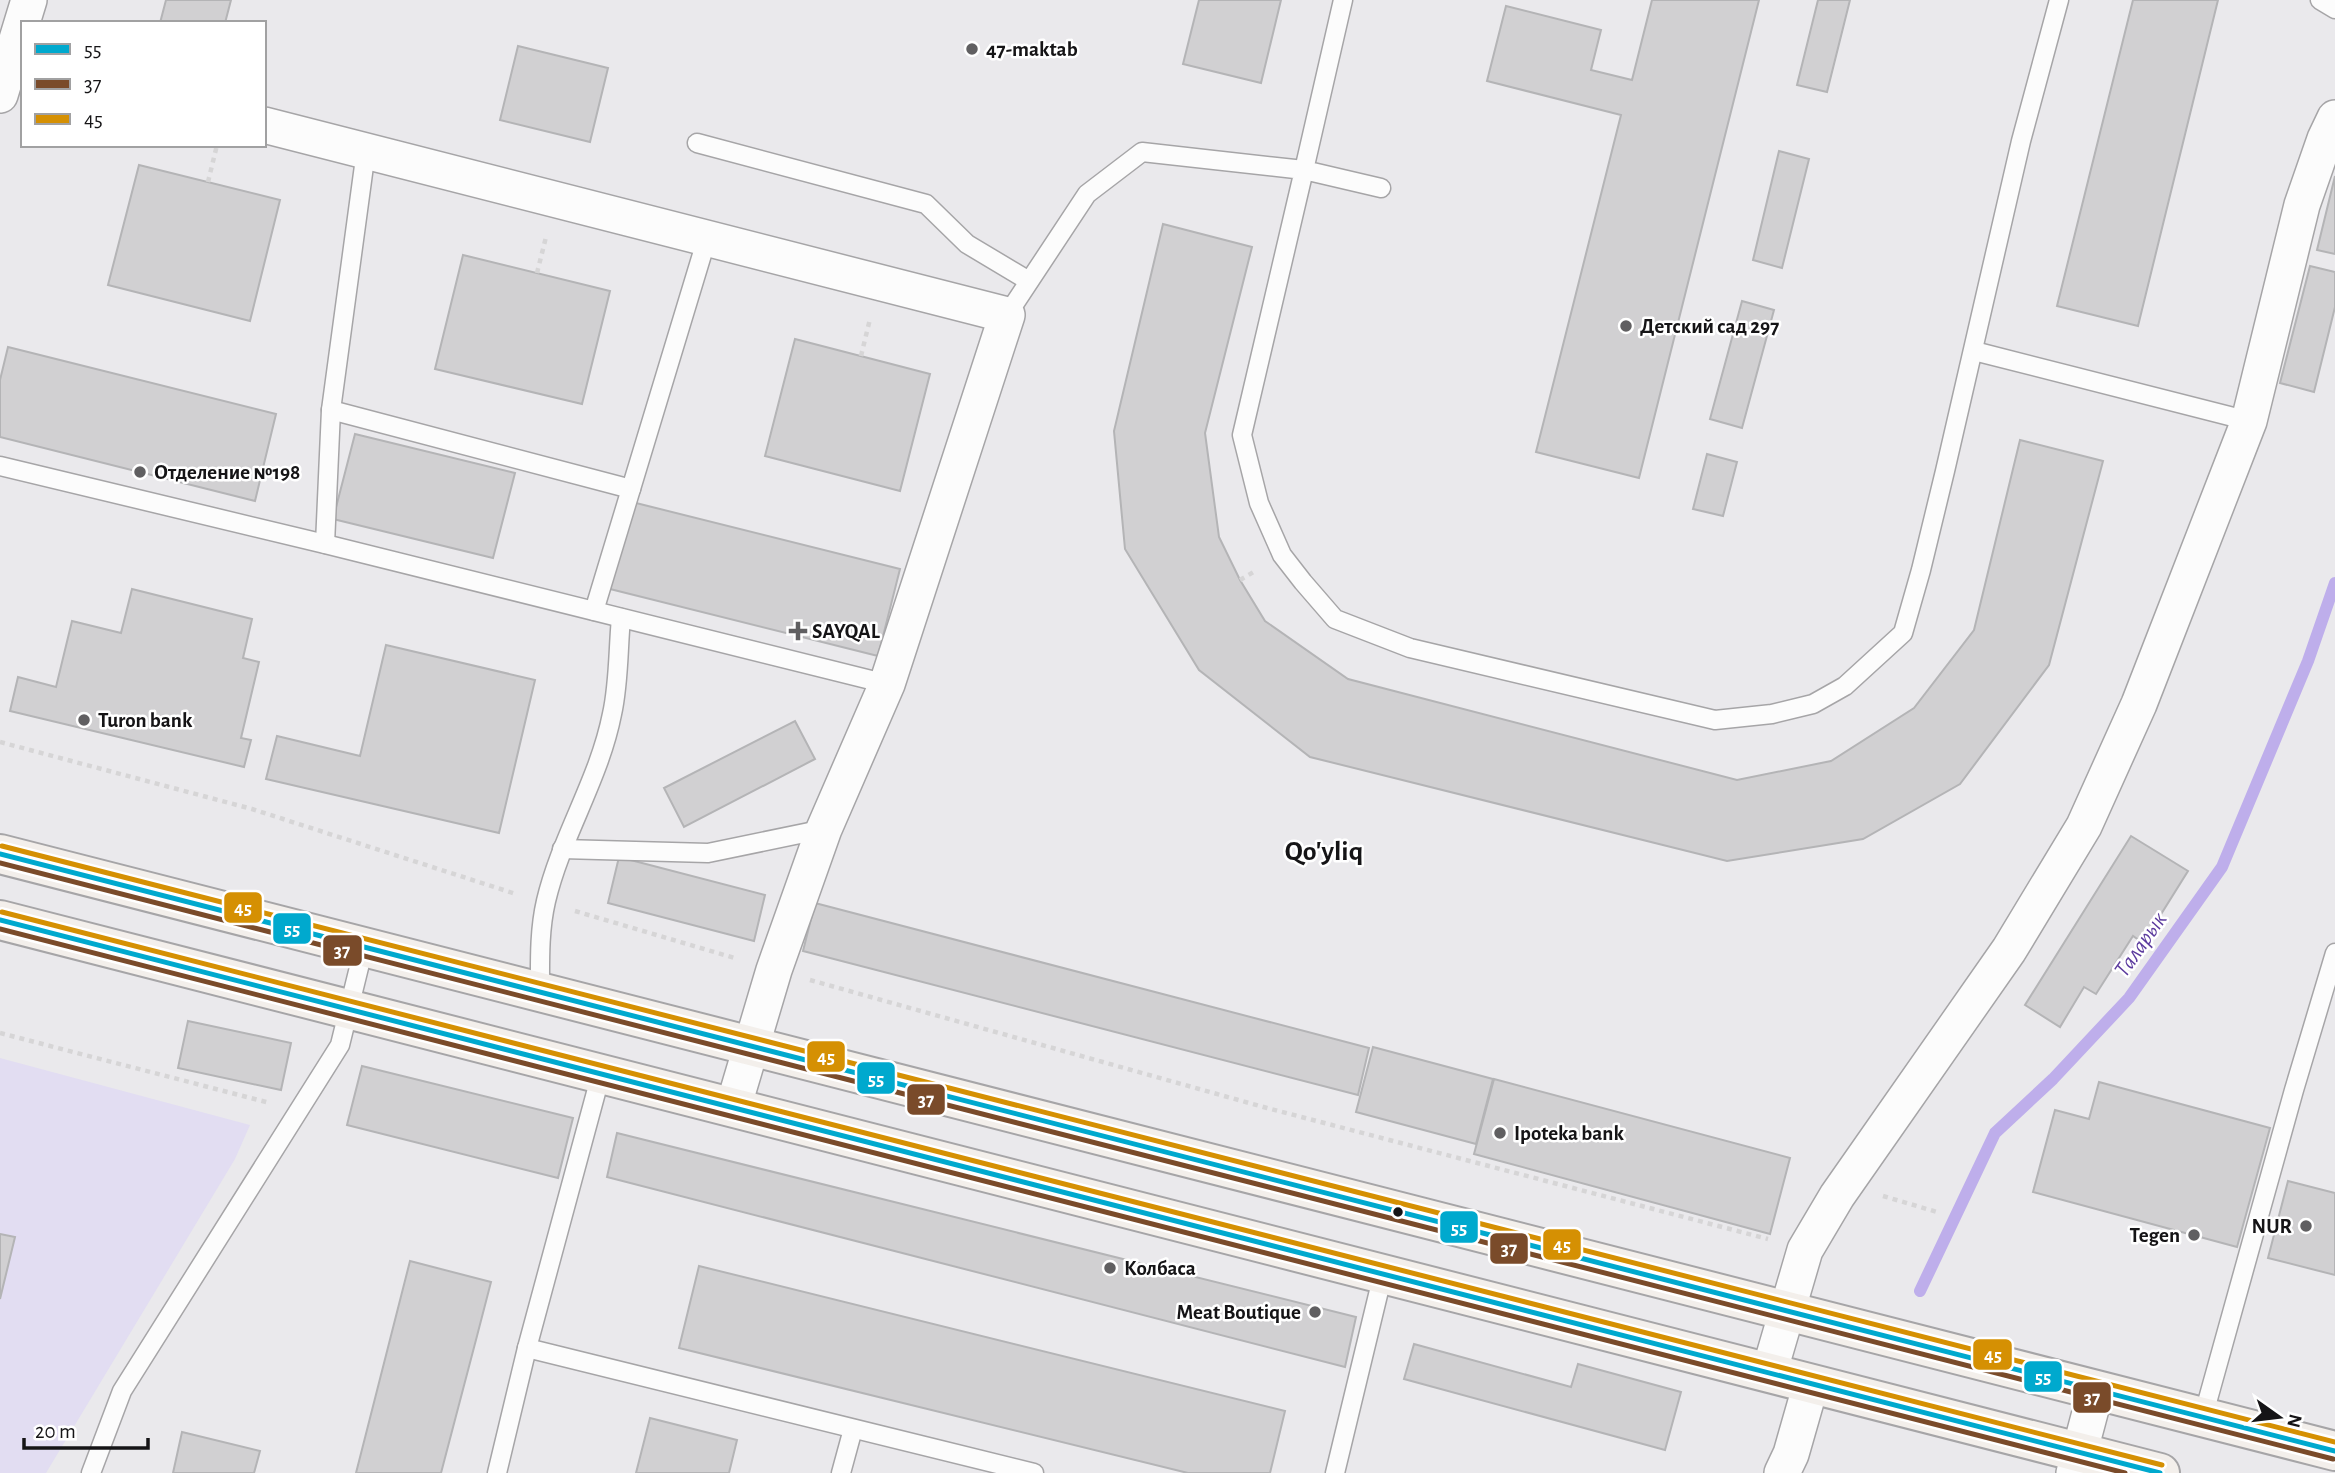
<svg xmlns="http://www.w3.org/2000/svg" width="2335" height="1473" font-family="'Alegreya Sans',sans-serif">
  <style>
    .green { fill: #e2ddf2 }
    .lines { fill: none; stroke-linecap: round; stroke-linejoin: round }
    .stream { stroke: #beaeeb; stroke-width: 12 }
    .building { fill: #d1d0d2; stroke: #b4b4b6; stroke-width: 2 }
    .service-casing { stroke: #a6a5a7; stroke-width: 21 }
    .minor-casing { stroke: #a6a5a7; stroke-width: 38 }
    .secondary-casing { stroke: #a6a5a7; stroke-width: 42 }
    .path { stroke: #d6d5d6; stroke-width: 4.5; stroke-dasharray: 5 5; stroke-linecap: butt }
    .service { stroke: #fcfcfc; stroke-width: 18 }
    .minor { stroke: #fcfcfc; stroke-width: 35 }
    .secondary { stroke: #f3efeb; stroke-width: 38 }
    .bus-1-casing { stroke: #fff; stroke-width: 10 }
    .bus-2-casing { stroke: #fff; stroke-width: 10 }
    .bus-3-casing { stroke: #fff; stroke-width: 10 }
    .bus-1 { stroke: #00a9ce; stroke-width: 5 }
    .bus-2 { stroke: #7a4b2a; stroke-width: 5 }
    .bus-3 { stroke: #d59003; stroke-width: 5 }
    .poi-dot { fill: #605f61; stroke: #fff; stroke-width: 2.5 }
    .bus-dot { fill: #151416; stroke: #fff; stroke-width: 2.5 }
    .labels { text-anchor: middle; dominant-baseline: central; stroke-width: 5; stroke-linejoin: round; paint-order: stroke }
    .poi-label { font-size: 21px; font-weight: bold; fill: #151416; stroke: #fff; text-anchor: start }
    .water-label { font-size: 23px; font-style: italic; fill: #5c3b9e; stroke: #fff }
    .district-label { font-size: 28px; font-weight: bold; fill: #151416; stroke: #fff }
    .line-badge { stroke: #fff; stroke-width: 2.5 }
    .badge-label { font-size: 19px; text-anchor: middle; font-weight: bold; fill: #fff }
  </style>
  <rect width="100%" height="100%" fill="#eae9ec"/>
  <polygon class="green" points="0,1058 250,1125 235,1159 46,1473 0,1473"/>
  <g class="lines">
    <polyline class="stream" points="1920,1291 1995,1133 2053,1079 2129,998 2222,867 2308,661 2335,583"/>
  </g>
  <g class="building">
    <polygon points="166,0 231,0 225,23 160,23"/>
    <polygon points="1199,0 1281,0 1261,83 1183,64"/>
    <polygon points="1652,0 1759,0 1639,478 1536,452 1621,115 1487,81 1506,6 1601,30 1591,70 1632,80"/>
    <polygon points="1818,0 1850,0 1827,92 1797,85"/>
    <polygon points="2133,0 2218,0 2138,326 2057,306"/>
    <polygon points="518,46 608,68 590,142 500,120"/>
    <polygon points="1779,151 1809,159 1782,268 1753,260"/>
    <polygon points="139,165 280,200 250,321 108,285"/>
    <polygon points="2335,176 2335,254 2317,250"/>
    <polygon points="1163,224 1252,247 1205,433 1219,537 1240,580 1265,621 1348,679 1737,780 1831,761 1914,708 1974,630 2020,440 2103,461 2049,665 1960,784 1863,839 1727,861 1310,757 1199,670 1125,549 1114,431"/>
    <polygon points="463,255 610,291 582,404 435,369"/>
    <polygon points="2310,266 2335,272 2335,307 2314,392 2280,383"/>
    <polygon points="1742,301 1774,310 1742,428 1710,419"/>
    <polygon points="795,339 930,374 900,491 765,456"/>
    <polygon points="8,347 276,414 255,501 0,437 0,380"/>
    <polygon points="355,434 515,473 493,558 333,519"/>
    <polygon points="1707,454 1737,462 1723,516 1693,509"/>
    <polygon points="632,502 900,569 878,656 610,589"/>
    <polygon points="132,589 252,619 243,658 259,662 241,738 251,740 244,767 10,711 18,677 56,687 72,621 121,633"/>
    <polygon points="386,645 535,680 499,833 266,779 277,736 360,756"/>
    <polygon points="795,721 815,759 684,827 664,788"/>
    <polygon points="2131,836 2188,871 2143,943 2133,936 2096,994 2084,987 2060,1027 2025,1005"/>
    <polygon points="619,857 765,895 754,941 608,903"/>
    <polygon points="815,903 1369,1048 1358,1095 803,951"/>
    <polygon points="188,1021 291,1043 281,1090 178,1068"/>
    <polygon points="1373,1047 1493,1079 1476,1144 1356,1112"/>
    <polygon points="362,1066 573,1118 558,1178 347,1125"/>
    <polygon points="1494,1079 1790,1158 1770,1234 1474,1154"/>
    <polygon points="2099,1082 2270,1128 2237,1247 2033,1192 2055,1110 2089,1119"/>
    <polygon points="617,1133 1356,1317 1345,1367 607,1177"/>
    <polygon points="2288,1181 2335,1193 2335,1275 2268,1258"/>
    <polygon points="0,1234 15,1237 0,1299"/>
    <polygon points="410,1261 491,1282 477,1336 441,1473 356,1473"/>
    <polygon points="699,1266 1285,1411 1270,1473 1188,1473 679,1348"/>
    <polygon points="1414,1344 1571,1387 1578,1364 1681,1392 1665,1450 1404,1379"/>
    <polygon points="650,1418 737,1440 729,1473 636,1473"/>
    <polygon points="182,1432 260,1451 254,1473 173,1473"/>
  </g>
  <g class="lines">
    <defs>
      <g id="service">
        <polyline points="1343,0 1304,170 1381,188"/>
        <polyline points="2320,0 2335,9"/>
        <polyline points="697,143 926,204 967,244 1029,281"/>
        <polyline points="1007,315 1087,194 1142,152 1304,170 1242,435 1259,503 1282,555 1303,582 1335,619 1410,648 1715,720 1772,714 1813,704 1845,686 1903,633 1921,570 1945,471 2021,141 2059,0"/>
        <polyline points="1974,351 2249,421"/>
        <polyline points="331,410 631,489"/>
        <polyline points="0,466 325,544 887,684"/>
        <polyline points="325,544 331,410 366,151"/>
        <polyline points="594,611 707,238"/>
        <polyline points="562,849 708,853 824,829"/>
        <path d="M540,992C540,962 539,931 546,901C561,837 599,780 612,714C619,683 618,649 621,618"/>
        <polyline points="527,1348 1034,1473"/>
        <polyline points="2203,1417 2294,1090 2335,953"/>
        <polyline points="91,1473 122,1391 340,1045 364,947"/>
        <polyline points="497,1473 527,1348 601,1074"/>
        <polyline points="841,1473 853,1429"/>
        <polyline points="1335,1473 1383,1274"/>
      </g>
      <g id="minor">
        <polyline points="0,95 29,0"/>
        <polyline points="264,125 1007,315 887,684 824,829 774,970 733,1108"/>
        <polyline points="1769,1373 1805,1250 1837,1196 2009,950 2084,826 2139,704 2249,421 2302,205 2325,139 2335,118"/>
        <polyline points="1782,1473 1791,1454 1811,1384"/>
        <polyline points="2074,1473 2096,1390"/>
      </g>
      <g id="secondary">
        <polyline points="0,854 2335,1451"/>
        <polyline points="0,920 2160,1473"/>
      </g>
    </defs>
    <use href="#service" class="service-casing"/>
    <use href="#minor" class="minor-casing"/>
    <use href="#secondary" class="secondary-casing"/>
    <g class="path">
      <polyline points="208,182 217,145"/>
      <polyline points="537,273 546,237"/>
      <polyline points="861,356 870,319"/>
      <polyline points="1240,580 1257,570"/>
      <polyline points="0,742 252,809 516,894"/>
      <polyline points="575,911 738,959"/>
      <polyline points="810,980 1267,1108 1768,1239"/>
      <polyline points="0,1033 270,1103"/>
      <polyline points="1883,1196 1937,1212"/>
    </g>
    <use href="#service" class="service"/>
    <use href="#minor" class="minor"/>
    <use href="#secondary" class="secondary"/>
    <defs>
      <g id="bus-1">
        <polyline points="0,854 2335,1451"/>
        <polyline points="0,920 2160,1473"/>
      </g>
      <g id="bus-2">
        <polyline points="0,863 2333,1459"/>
        <polyline points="0,929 2125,1473"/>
      </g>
      <g id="bus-3">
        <polyline points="2,846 2335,1442"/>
        <polyline points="2,912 2162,1465"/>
      </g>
    </defs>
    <use href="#bus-1" class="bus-1-casing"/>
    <use href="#bus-2" class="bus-2-casing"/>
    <use href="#bus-3" class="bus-3-casing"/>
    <use href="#bus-1" class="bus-1"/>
    <use href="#bus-2" class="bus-2"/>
    <use href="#bus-3" class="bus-3"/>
  </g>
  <g class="poi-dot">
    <circle cx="972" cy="49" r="7"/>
    <circle cx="1626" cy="326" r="7"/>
    <circle cx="140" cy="472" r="7"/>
    <path d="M794.5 620.5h7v7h7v7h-7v7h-7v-7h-7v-7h7z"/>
    <circle cx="84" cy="720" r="7"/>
    <circle cx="1500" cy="1133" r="7"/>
    <circle cx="2306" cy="1226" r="7"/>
    <circle cx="2194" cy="1235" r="7"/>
    <circle cx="1110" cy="1268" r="7"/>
    <circle cx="1315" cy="1312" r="7"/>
  </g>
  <circle class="bus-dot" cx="1398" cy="1212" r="6"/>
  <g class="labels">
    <g class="poi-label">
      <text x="986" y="49">47-maktab</text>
      <text x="1640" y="326">Детский сад 297</text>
      <text x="154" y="472">Отделение №198</text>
      <text x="812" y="631">SAYQAL</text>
      <text x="98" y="720">Turon bank</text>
      <text x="1514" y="1133">Ipoteka bank</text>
      <text x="2292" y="1226" text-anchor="end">NUR</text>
      <text x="2180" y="1235" text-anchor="end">Tegen</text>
      <text x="1124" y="1268">Колбаса</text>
      <text x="1301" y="1312" text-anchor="end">Meat Boutique</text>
    </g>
    <g class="water-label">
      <text transform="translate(2141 945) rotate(-55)">Таларык</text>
    </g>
    <g class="district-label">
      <text x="1324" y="852">Qo'yliq</text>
    </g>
  </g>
  <g class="line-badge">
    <rect x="223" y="891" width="40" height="33" rx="7" fill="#d59003"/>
    <rect x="272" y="912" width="40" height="33" rx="7" fill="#00a9ce"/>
    <rect x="322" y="934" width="41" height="33" rx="7" fill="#7a4b2a"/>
    <rect x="806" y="1040" width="40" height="33" rx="7" fill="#d59003"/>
    <rect x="856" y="1061" width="40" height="34" rx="7" fill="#00a9ce"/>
    <rect x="906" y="1083" width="40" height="33" rx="7" fill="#7a4b2a"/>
    <rect x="1439" y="1210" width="40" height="34" rx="7" fill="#00a9ce"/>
    <rect x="1542" y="1228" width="40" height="33" rx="7" fill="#d59003"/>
    <rect x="1489" y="1232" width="40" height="33" rx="7" fill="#7a4b2a"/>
    <rect x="1972" y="1338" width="41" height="33" rx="7" fill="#d59003"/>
    <rect x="2023" y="1360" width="40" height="33" rx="7" fill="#00a9ce"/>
    <rect x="2072" y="1381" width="40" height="33" rx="7" fill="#7a4b2a"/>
  </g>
  <g class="badge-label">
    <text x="243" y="914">45</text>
    <text x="292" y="935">55</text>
    <text x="342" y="957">37</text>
    <text x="826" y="1063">45</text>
    <text x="876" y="1085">55</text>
    <text x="926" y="1106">37</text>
    <text x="1459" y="1234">55</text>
    <text x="1562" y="1251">45</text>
    <text x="1509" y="1255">37</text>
    <text x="1993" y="1361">45</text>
    <text x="2043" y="1383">55</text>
    <text x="2092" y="1404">37</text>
  </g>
  <rect x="21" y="21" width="245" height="126" fill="#ffffff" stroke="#a1a1a2" stroke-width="2"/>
  <rect x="35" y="44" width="35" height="10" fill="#00a9ce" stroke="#a1a1a2" stroke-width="2"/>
  <text x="84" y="56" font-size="21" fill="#151416">55</text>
  <rect x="35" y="79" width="35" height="10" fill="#7a4b2a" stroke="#a1a1a2" stroke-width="2"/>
  <text x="84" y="91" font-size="21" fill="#151416">37</text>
  <rect x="35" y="114" width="35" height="10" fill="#d59003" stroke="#a1a1a2" stroke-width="2"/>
  <text x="84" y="126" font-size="21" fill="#151416">45</text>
  <g transform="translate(2279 1417) rotate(104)" stroke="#ffffff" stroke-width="5" paint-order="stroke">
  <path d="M0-5L12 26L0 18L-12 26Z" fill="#151416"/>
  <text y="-10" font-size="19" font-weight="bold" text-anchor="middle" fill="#151416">N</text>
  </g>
  <path d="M24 1438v10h124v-10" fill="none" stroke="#151416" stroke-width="3.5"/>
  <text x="35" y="1438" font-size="21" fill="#151416" stroke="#ffffff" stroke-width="5" paint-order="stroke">20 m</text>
</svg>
